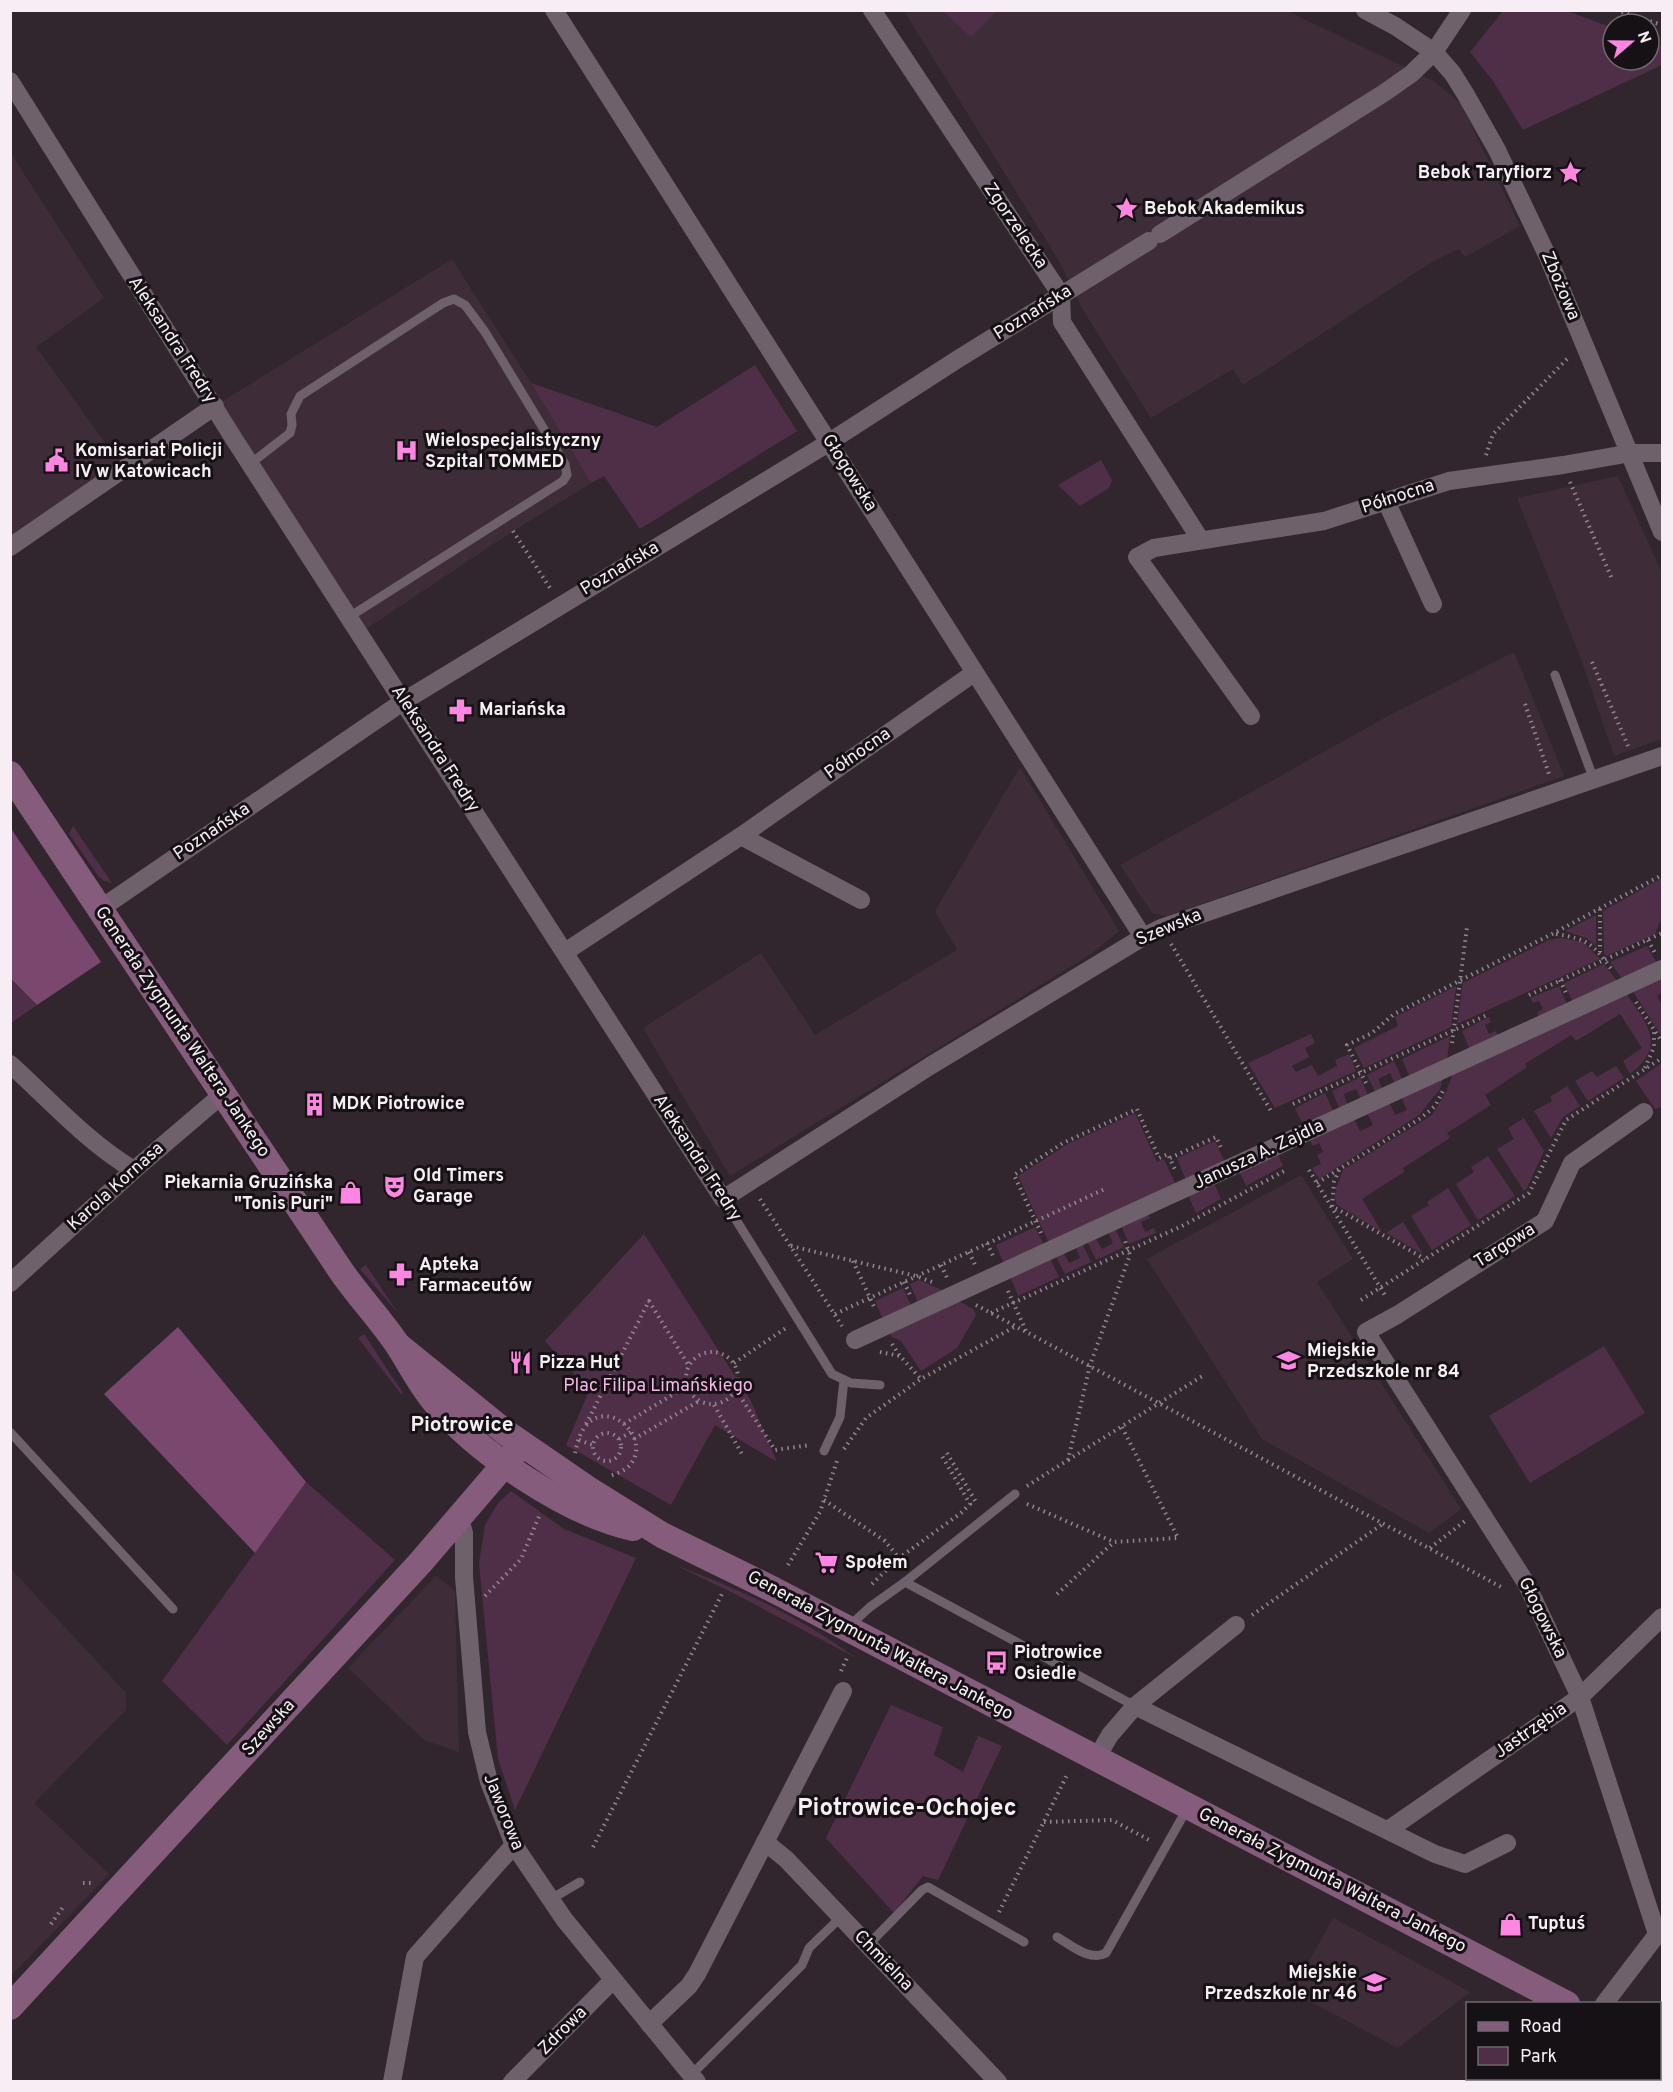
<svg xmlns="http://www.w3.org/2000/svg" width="1673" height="2092" font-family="Overpass,sans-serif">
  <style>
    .built { fill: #3e2d39 }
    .green { fill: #4f2f47 }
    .forest { fill: #7a476e }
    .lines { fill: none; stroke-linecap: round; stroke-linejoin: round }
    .path { stroke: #91888f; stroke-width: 4; stroke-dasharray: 1.5 4.5; stroke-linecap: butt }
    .lane { stroke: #6e616b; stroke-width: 9 }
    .street { stroke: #6e616b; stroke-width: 18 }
    .secondary { stroke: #865c7d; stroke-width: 26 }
    .labels { text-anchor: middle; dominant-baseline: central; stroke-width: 6; stroke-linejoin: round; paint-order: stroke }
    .poi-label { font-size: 18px; font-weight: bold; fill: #f6eef4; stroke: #161115; text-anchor: start }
    .street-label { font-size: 18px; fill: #f6eef4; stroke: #161115 }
    .park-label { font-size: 18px; fill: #f6b7e6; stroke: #161115 }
    .quarter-label { font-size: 21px; font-weight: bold; fill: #f6eef4; stroke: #161115 }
    .district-label { font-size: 24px; font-weight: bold; fill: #f6eef4; stroke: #161115 }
  </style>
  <rect width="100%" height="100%" fill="#31262e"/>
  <g class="built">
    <polygon points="904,11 1287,11 1434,81 1461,104 1520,226 1465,257 1459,249 1432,262 1243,385 1233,369 1151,418 1083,310 1059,261"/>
    <polygon points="10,152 104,298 36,347 119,462 11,535"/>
    <polygon points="452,259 531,383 591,483 504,537 360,633 215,406"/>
    <polygon points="1618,476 1662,573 1662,739 1614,756 1581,659 1517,498"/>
    <polygon points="1514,652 1564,776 1167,916 1152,913 1120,865 1390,715"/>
    <polygon points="1020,767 1119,931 1091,954 730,1176 643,1028 761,953 815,1035 957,950 935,911"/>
    <polygon points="1301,1175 1353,1259 1317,1282 1461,1509 1429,1533 1262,1439 1147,1259"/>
    <polygon points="11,1569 126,1693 126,1710 34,1803 109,1874 11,1976"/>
    <polygon points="436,1576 455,1591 459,1752 424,1740 348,1668"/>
    <polygon points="1333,1918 1390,1948 1470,1992 1398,2048 1292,1992"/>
  </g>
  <g class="green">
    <polygon points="943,11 997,11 971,37"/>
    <polygon points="1503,11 1567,11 1613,28 1613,60 1649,60 1649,41 1662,47 1662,65 1523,130 1493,81 1470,52"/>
    <polygon points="755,365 797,431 640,529 604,476 591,483 531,383 657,427"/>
    <polygon points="1101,460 1112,480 1109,488 1080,506 1058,485"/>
    <polygon points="73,826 112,883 104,881 99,877 69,834"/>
    <polygon points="1662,878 1662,917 1655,934 1606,956 1604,951 1603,911"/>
    <polygon points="1596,915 1596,946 1586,938 1565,931"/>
    <polygon points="1561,938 1583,942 1600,959 1457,1024 1463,983 1549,940"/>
    <polygon points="1647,946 1657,963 1622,979 1610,962"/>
    <polygon points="1604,964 1617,981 1573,1002 1564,983"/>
    <polygon points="1662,976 1662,992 1657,996 1662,1005 1662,1037 1632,990"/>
    <polygon points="10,979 37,1005 11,1023 10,1023"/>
    <polygon points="1456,986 1451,1027 1364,1068 1354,1048 1398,1026 1395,1017"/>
    <polygon points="1559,986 1567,1004 1539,1017 1537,1013 1543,1009 1539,1001 1533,1003 1530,998"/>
    <path d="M1626,993C1646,1023 1668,1045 1630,1074L1623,1061L1642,1048L1620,1014L1576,1041L1571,1035L1525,1064L1527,1067L1485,1095L1491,1105L1447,1133L1450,1138L1403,1168L1404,1172L1362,1199L1382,1232L1337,1205L1335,1198L1336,1188L1343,1170L1432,1115L1446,1092L1453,1073Z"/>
    <polygon points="1489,1017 1491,1022 1485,1025 1489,1034 1496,1031 1498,1037 1470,1050 1462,1031"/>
    <polygon points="1311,1034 1315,1043 1305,1048 1309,1057 1292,1066 1296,1072 1312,1065 1318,1076 1337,1066 1335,1060 1349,1054 1356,1071 1275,1108 1248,1063"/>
    <polygon points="1450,1036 1447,1060 1410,1078 1402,1059"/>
    <polygon points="1394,1061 1403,1081 1395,1084 1390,1073 1378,1079 1383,1090 1376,1094 1367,1075"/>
    <polygon points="1662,1063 1662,1107 1655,1109 1636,1081"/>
    <polygon points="1616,1066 1624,1078 1588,1101 1575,1081 1592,1071 1597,1077"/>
    <polygon points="1360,1077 1369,1097 1361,1100 1356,1089 1344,1094 1348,1106 1340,1110 1332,1091"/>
    <polygon points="1443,1078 1440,1089 1419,1115 1319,1179 1312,1168 1321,1164 1317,1155 1323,1152 1319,1143 1313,1146 1309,1139 1354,1119 1360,1131 1373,1125 1367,1113 1389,1102 1395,1115 1407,1110 1401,1097"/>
    <polygon points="1567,1086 1580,1106 1563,1117 1551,1138 1534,1111 1552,1101 1550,1097"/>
    <polygon points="1325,1093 1334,1113 1304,1127 1295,1108"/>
    <polygon points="1135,1113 1157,1162 1164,1159 1176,1185 1049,1243 1018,1176 1068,1144"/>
    <polygon points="1524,1118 1544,1151 1527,1188 1524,1191 1497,1149 1514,1139 1508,1128"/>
    <polygon points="1215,1141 1225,1163 1186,1180 1177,1158"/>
    <polygon points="1278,1154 1283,1166 1246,1186 1239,1171"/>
    <polygon points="1488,1156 1515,1196 1478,1220 1456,1184 1474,1172 1471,1167"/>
    <polygon points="1214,1183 1221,1199 1196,1213 1188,1195"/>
    <polygon points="1448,1188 1471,1225 1432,1250 1411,1216 1429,1205 1427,1202"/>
    <polygon points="1147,1213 1150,1218 1141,1222 1145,1232 1154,1228 1156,1233 1129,1244 1121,1225"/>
    <polygon points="1403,1222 1423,1254 1386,1233"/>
    <polygon points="1035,1227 1044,1245 1004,1264 996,1245"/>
    <polygon points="1115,1228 1124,1247 1096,1260 1087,1241 1095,1237 1102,1249 1113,1243 1108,1232"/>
    <polygon points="644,1234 751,1401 777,1462 715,1425 671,1505 566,1445 589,1391 545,1341"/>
    <polygon points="1082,1243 1091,1262 1065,1274 1055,1255 1063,1252 1069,1263 1080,1258 1075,1246"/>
    <polygon points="1050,1258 1059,1277 1018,1296 1010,1276"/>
    <polygon points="366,1265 398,1313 360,1269"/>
    <polygon points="919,1280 944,1291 918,1303 910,1284"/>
    <polygon points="903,1288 911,1306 883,1319 875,1301"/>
    <polygon points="957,1300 973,1309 976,1315 957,1348 921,1371 901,1341 892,1337 889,1331"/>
    <polygon points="364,1334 403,1393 401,1394 358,1338"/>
    <polygon points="1604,1346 1645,1413 1530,1483 1489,1416"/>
    <polygon points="306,1482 395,1560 227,1745 162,1681"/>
    <polygon points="511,1491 564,1529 636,1558 515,1810 498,1759 479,1563 485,1525 498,1503"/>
    <path d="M675,1565C739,1589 801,1617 856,1658L735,1594Z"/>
    <polygon points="891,1705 943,1727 934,1755 963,1772 978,1736 1002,1746 938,1880 923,1876 894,1913 826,1838"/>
  </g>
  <g class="forest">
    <polygon points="10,827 101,962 37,1005 11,979"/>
    <polygon points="178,1327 306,1482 255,1553 104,1394"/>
  </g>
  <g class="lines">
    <g class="path">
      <polyline points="1616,10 1662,25"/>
      <polyline points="1486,455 1493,434 1569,357"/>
      <polyline points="1570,482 1612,579"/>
      <polyline points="513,531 550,588"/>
      <polyline points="1592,662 1628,746"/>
      <polyline points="1525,704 1549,774"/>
      <polyline points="1600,909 1600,952"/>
      <path d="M1556,934C1588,939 1593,944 1612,970"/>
      <polyline points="1648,940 1655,953"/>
      <polyline points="1171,944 1271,1111"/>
      <polyline points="1560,980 1566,993"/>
      <polyline points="1529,995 1662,933"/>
      <polyline points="1636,1002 1662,1042"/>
      <polyline points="1452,1043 1467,927"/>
      <polyline points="1645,1068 1654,1047 1654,1030"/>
      <polyline points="1366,1083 1347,1045 1372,1033 1394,1014 1554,933 1662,875"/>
      <polyline points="1293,1104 1487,1015"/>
      <polyline points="1170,1158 1216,1137 1222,1150"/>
      <polyline points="1309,1170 1386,1297"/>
      <polyline points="1339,1170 1334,1182 1332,1207 1339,1210 1425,1259"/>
      <polyline points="1317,1183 1421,1118 1435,1106 1443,1091"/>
      <polyline points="760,1199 842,1326"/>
      <polyline points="1041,1233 1014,1175 1063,1143 1137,1109 1159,1158 1168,1154 1176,1172"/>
      <polyline points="987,1243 993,1256"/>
      <polyline points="791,1246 916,1276 932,1282"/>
      <polyline points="969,1252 975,1265"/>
      <polyline points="853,1261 875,1309"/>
      <polyline points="941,1265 947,1278"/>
      <polyline points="904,1282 910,1295"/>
      <polyline points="1008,1291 1026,1331"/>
      <polyline points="1361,1300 1529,1193 1566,1120 1662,1058"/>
      <polyline points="976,1305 1503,1588"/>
      <polyline points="991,1313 1182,1226 1286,1170"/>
      <polyline points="835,1314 1105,1189"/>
      <polyline points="892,1344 900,1356 921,1379"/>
      <circle cx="712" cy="1378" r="26"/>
      <polyline points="880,1352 900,1356"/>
      <polyline points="734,1363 786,1328"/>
      <polyline points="736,1390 775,1450 810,1445"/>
      <polyline points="714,1405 742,1454"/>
      <polyline points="586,1424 649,1301 689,1366"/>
      <polyline points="624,1424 687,1386"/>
      <circle cx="607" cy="1447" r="14"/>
      <polyline points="619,1439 631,1432"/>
      <polyline points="634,1439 699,1401"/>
      <polyline points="579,1440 593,1445"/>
      <polyline points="844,1449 866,1418 921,1379 1016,1326"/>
      <path d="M575,1453C577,1444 579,1434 585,1427C609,1395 656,1442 627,1468C622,1472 615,1474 610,1476"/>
      <polyline points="947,1453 977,1504"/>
      <polyline points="1068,1460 1204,1375"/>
      <polyline points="1027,1486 1068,1460 1090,1365 1130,1255 1124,1238"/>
      <polyline points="824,1500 885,1541 899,1558"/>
      <polyline points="1027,1504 1114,1542"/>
      <polyline points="1430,1548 1465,1521"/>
      <polyline points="788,1565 820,1512 837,1461"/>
      <polyline points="872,1584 899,1558 961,1513 970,1504 942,1456"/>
      <polyline points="1057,1594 1114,1542 1178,1538 1122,1427"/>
      <polyline points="485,1596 521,1559 540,1514"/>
      <polyline points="1252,1615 1384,1523"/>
      <polyline points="841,1671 847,1658"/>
      <polyline points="1044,1822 1112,1820 1151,1841"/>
      <polyline points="593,1847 723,1592"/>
      <polyline points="83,1883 92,1883"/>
      <polyline points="999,1912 1068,1773"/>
      <polyline points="51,1924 63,1907"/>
    </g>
    <g class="lane">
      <polyline points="250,464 290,433 292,425 291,414 300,396 443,303 454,299 465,305 485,332 565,464 567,475 563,481 349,617"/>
      <polyline points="1555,675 1594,780"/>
      <polyline points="723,1199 832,1374 851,1383 880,1385"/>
      <polyline points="10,1432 173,1609"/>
      <polyline points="824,1451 840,1417 844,1380"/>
      <polyline points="905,1582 1135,1706"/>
      <polyline points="848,1627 870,1607 905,1582 1015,1494"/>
      <polyline points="551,1899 580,1882"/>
      <path d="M1057,1937C1071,1945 1090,1962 1106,1953L1188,1807"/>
      <polyline points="868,1945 922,1890 928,1887 1024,1942"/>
      <polyline points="691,2075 802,1965 809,1948 841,1917"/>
    </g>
    <g class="street">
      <polyline points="554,10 1143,937"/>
      <polyline points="872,10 1061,295 1062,322 1200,539"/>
      <polyline points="1365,10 1395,26 1434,52 1453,74 1466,95 1497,150 1548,257 1662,532"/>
      <polyline points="10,81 234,439 723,1199 930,1066 1143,937 1161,928 1662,756"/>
      <polyline points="1160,234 1384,93 1411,74 1434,52 1462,10"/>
      <polyline points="1386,501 1433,604"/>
      <polyline points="10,547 215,406"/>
      <polyline points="1251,716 1137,557 1154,548 1324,521 1449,481 1563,465 1631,453 1662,453"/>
      <polyline points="741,836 861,900"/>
      <polyline points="100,909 404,701 820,448 958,359 1149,241"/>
      <polyline points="565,952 741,836 974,673"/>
      <path d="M10,1064C51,1101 87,1142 134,1170"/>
      <polyline points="1644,1112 1572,1163 1545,1221 1397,1315 1366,1332 1526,1583 1580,1697 1657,1934"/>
      <polyline points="10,1283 134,1170 223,1094"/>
      <polyline points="855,1340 1662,969"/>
      <polyline points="457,1522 462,1526 464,1533 464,1577 477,1732 489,1782 514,1845 564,1919 697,2082"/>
      <polyline points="1135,1706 1435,1854 1465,1864 1507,1843"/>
      <polyline points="1096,1759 1110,1735 1135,1706 1236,1625"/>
      <polyline points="1388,1830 1580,1697 1662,1617"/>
      <polyline points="765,1842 786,1859 998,2082"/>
      <polyline points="1604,2004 1662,1928"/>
      <polyline points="649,2024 689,1986 697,1974 843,1691"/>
      <polyline points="392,2082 415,1957 514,1845"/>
      <polyline points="512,2082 613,1980"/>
      <polyline points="1493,2082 1496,2078"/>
    </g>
    <g class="secondary">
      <path d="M10,774L341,1271C359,1297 382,1321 399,1347C411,1366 420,1384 434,1401C478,1453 566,1513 633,1528"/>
      <polyline points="399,1346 505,1432 588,1489 662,1535 774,1590 1567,2004"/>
      <polyline points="10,2007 420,1563 516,1451"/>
      <polyline points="1660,2056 1662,2058"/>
    </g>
  </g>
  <defs>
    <symbol id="sight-bare" viewBox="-9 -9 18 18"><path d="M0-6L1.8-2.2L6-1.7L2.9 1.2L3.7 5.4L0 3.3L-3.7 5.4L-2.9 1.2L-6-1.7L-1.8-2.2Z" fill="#fd86e2" stroke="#161115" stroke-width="2.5" paint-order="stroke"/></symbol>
    <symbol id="hospital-bare" viewBox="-9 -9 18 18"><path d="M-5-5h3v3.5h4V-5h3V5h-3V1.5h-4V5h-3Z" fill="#fd86e2" stroke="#161115" stroke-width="2.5" paint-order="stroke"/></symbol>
    <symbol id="civic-bare" viewBox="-9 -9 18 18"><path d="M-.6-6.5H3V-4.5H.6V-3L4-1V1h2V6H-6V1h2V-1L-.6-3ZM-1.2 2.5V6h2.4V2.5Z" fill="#fd86e2" stroke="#161115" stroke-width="2.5" paint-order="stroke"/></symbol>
    <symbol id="pharmacy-bare" viewBox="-9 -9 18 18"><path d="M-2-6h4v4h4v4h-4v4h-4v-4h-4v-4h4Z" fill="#fd86e2" stroke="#161115" stroke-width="2.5" paint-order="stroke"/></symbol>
    <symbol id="building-bare" viewBox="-9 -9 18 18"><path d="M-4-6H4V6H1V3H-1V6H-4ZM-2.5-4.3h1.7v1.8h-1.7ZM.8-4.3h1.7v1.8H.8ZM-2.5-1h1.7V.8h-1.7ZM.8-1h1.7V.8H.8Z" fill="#fd86e2" stroke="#161115" stroke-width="2.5" paint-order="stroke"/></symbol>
    <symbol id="theatre-bare" viewBox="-9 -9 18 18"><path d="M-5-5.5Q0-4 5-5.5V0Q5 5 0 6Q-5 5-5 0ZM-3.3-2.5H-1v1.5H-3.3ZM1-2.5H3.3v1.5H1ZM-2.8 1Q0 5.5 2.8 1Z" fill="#fd86e2" stroke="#161115" stroke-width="2.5" paint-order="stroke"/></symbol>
    <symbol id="shop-bare" viewBox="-9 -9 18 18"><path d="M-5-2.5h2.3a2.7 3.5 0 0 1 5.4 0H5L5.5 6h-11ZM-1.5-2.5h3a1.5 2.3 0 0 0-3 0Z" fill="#fd86e2" stroke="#161115" stroke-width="2.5" paint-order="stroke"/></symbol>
    <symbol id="school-bare" viewBox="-9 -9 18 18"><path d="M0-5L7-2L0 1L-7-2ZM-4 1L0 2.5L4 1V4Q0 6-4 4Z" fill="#fd86e2" stroke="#161115" stroke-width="2.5" paint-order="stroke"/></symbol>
    <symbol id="restaurant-bare" viewBox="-9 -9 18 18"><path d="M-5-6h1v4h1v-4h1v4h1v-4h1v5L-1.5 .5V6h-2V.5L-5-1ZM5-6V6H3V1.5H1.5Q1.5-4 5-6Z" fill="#fd86e2" stroke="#161115" stroke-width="2.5" paint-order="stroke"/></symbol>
    <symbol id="supermarket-bare" viewBox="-9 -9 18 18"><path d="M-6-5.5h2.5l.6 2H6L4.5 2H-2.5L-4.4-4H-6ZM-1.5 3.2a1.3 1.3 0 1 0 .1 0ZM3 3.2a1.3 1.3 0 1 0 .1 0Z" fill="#fd86e2" stroke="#161115" stroke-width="2.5" paint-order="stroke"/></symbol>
    <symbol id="bus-bare" viewBox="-9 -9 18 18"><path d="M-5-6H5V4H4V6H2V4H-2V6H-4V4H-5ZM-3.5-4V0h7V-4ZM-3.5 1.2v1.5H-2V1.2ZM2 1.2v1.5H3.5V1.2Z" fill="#fd86e2" stroke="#161115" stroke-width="2.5" paint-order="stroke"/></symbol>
  </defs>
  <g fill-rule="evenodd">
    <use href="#sight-bare" x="1554" y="156" width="33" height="33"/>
    <use href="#sight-bare" x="1110" y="192" width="33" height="33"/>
    <use href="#hospital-bare" x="390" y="434" width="33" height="33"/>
    <use href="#civic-bare" x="40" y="444" width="33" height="33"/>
    <use href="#pharmacy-bare" x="444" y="694" width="33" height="33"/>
    <use href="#building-bare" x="298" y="1088" width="33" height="33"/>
    <use href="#theatre-bare" x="378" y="1170" width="33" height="33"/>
    <use href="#shop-bare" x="334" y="1176" width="33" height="33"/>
    <use href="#pharmacy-bare" x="384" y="1258" width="33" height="33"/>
    <use href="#school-bare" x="1272" y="1344" width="33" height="33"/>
    <use href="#restaurant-bare" x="504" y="1346" width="33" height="33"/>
    <use href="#supermarket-bare" x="810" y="1546" width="33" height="33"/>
    <use href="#bus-bare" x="980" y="1646" width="33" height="33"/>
    <use href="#shop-bare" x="1494" y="1908" width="33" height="33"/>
    <use href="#school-bare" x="1358" y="1966" width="33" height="33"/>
  </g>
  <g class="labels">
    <g class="poi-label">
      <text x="1552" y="173" text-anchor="end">Bebok Taryfiorz</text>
      <text x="1144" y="209">Bebok Akademikus</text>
      <text x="425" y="441">Wielospecjalistyczny<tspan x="425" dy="21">Szpital TOMMED</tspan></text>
      <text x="75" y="451">Komisariat Policji<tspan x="75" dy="21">IV w Katowicach</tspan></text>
      <text x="479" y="710">Mariańska</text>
      <text x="332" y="1104">MDK Piotrowice</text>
      <text x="413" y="1176">Old Timers<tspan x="413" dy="21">Garage</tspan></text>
      <text x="333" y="1183" text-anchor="end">Piekarnia Gruzińska<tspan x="333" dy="21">"Tonis Puri"</tspan></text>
      <text x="419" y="1265">Apteka<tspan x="419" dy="21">Farmaceutów</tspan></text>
      <text x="1307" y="1351">Miejskie<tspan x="1307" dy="21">Przedszkole nr 84</tspan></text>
      <text x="539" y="1363">Pizza Hut</text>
      <text x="845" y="1563">Społem</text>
      <text x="1014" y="1653">Piotrowice<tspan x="1014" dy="21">Osiedle</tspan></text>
      <text x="1528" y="1924">Tuptuś</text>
      <text x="1357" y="1973" text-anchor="end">Miejskie<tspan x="1357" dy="21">Przedszkole nr 46</tspan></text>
    </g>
    <g class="street-label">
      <text transform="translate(1015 226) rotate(56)">Zgorzelecka</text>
      <text transform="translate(1560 286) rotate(67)">Zbożowa</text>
      <text transform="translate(1033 313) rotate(-32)">Poznańska</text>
      <text transform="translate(172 340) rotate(57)">Aleksandra Fredry</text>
      <text transform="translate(849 473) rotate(58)">Głogowska</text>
      <text transform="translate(1398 497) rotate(-18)">Północna</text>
      <text transform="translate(620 569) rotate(-31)">Poznańska</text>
      <text transform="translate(435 749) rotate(57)">Aleksandra Fredry</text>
      <text transform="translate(858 754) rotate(-35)">Północna</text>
      <text transform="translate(212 832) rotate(-34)">Poznańska</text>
      <text transform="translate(1169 928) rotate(-23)">Szewska</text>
      <text transform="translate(182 1032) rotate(56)">Generała Zygmunta Waltera Jankego</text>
      <text transform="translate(1259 1155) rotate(-25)">Janusza A. Zajdla</text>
      <text transform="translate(697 1158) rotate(57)">Aleksandra Fredry</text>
      <text transform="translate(116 1187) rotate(-42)">Karola Kornasa</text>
      <text transform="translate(1505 1246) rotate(-32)">Targowa</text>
      <text transform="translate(1542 1618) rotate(64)">Głogowska</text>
      <text transform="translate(880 1646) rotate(28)">Generała Zygmunta Waltera Jankego</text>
      <text transform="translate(269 1728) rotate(-48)">Szewska</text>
      <text transform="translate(1531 1731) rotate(-35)">Jastrzębia</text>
      <text transform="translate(503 1812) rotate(68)">Jaworowa</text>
      <text transform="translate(1332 1881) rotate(27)">Generała Zygmunta Waltera Jankego</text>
      <text transform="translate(883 1961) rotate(46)">Chmielna</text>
      <text transform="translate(563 2031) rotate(-45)">Zdrowa</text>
    </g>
    <g class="park-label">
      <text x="658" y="1386">Plac Filipa Limańskiego</text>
    </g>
    <g class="quarter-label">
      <text x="462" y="1425">Piotrowice</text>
    </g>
    <g class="district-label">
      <text x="907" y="1809">Piotrowice-Ochojec</text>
    </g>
  </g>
  <rect width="1673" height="2092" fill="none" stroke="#f6eef4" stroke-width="24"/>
  <rect x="1466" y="2002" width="195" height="78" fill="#161115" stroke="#70696e" stroke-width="1.5"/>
  <rect x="1478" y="2022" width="30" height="9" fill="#865c7d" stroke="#70696e" stroke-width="1.5"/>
  <text x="1520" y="2032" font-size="18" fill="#f6eef4">Road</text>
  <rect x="1478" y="2047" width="30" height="18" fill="#4f2f47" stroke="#70696e" stroke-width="1.5"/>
  <text x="1520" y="2062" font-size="18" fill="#f6eef4">Park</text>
  <g transform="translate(1631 42) rotate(70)"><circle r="28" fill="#161115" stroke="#70696e" stroke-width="1.5"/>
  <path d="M0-4.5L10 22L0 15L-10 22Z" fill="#fd86e2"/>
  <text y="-9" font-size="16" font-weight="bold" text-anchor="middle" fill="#f6eef4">N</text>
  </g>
</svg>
